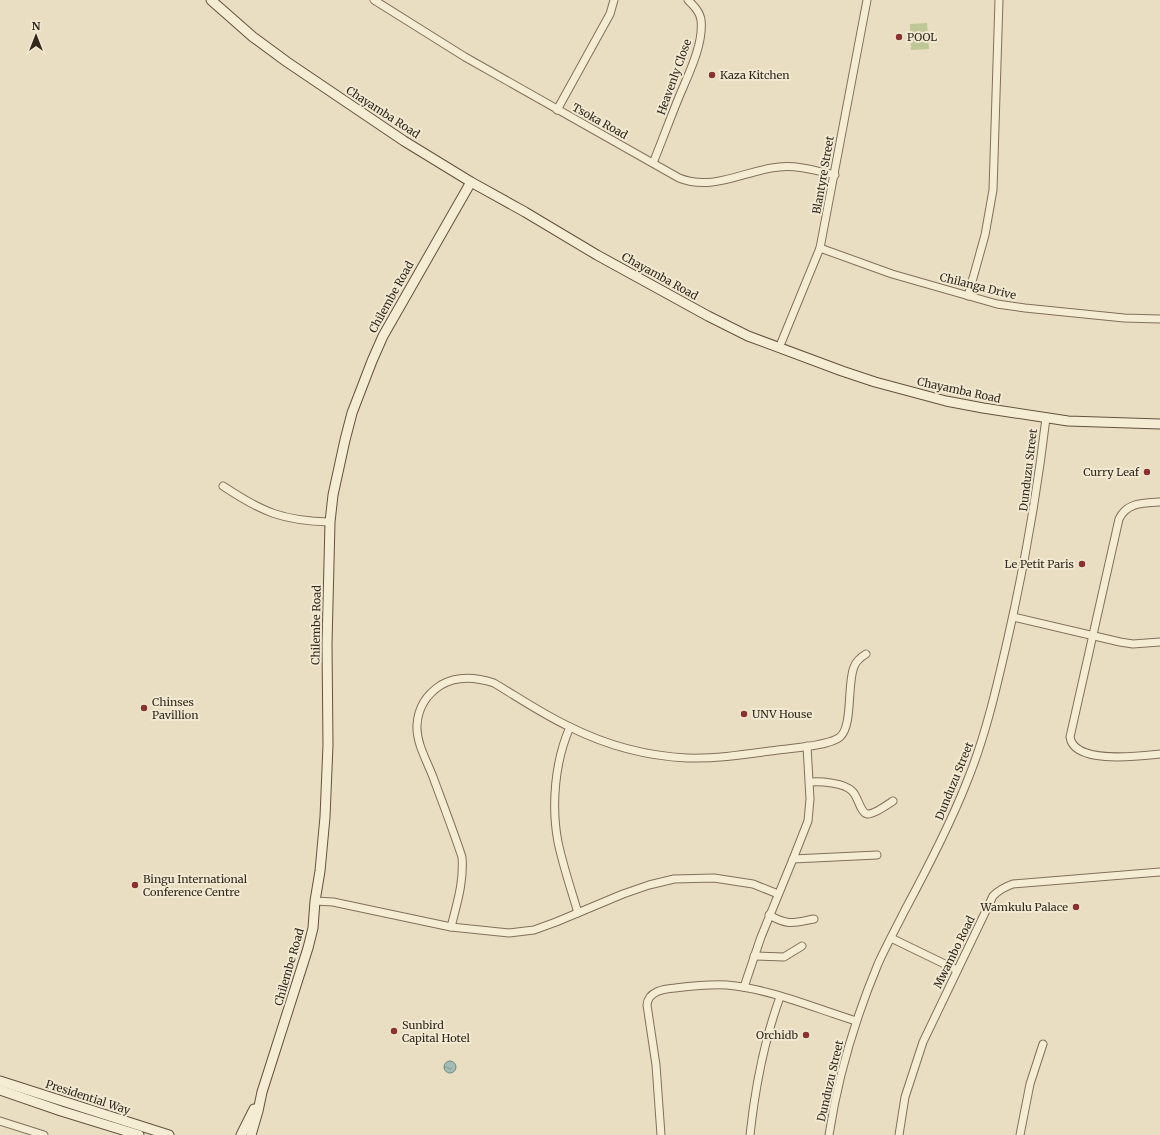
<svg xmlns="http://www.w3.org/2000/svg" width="1160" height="1135" font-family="Merriweather,serif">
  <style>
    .pitch { fill: #bfc697 }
    .water { fill: url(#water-ripples); stroke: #6c8983 }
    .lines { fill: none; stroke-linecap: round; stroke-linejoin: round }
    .street-casing { stroke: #81705b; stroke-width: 9 }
    .secondary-casing { stroke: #63523e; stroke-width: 11 }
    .street { stroke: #f5ecd4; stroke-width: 7 }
    .secondary { stroke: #f5ecd4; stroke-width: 9 }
    .poi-dot { fill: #8a3231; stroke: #f1e9d1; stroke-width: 1.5 }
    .labels { text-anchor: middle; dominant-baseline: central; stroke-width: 4; stroke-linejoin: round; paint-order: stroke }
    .poi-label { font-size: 11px; fill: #32281e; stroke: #f1e9d1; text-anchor: start }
    .street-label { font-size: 11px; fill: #32281e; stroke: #f1e9d1 }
  </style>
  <defs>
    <pattern id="water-ripples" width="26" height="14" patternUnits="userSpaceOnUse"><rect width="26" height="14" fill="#a4bcb6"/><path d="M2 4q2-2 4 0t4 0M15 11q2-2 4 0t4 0" fill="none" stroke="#869993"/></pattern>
  </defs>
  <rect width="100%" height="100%" fill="#e9dec2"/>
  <polygon class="pitch" points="927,23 929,49 911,50 910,24"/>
  <circle class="water" cx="450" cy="1067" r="6"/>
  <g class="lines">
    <defs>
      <g id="street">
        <path d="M374,0L465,57L679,178C714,192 745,170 779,167C798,165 817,171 835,175"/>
        <polyline points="557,110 610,14 614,0"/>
        <path d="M653,163C662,141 670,119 679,97C688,75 704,44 701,20C700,12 694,6 688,0"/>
        <polyline points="820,248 892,274 997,304 1025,308 1124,318 1160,319"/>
        <polyline points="968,296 985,235 993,190 999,0"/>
        <polyline points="779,348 820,248 867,0"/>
        <path d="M223,486C262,512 283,521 330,522"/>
        <path d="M1160,502C1144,503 1127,502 1119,519L1070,737C1074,765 1140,756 1160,754"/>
        <polyline points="1013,617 1120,642 1133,644 1160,642"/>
        <path d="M570,727C555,761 551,805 558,842C563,866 571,889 578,913"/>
        <path d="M810,782C820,781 845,783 852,791C858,796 860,812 867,814C873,815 887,805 893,801"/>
        <polyline points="793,859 877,855"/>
        <polyline points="315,901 333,902 451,927 509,933 534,930 556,922 623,894 649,885 674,879 714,878 753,884 778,894"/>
        <path d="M769,915C789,926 793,923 814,919"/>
        <path d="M451,927C457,903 464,882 462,857C453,830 443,804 433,777C427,761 416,743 417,725C418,708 427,694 441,685C458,675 476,677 494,683C519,698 544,715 570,727C606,745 647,756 687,758C717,759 748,754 778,750C792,748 829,746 840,737C853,726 847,683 854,667C856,661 861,657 866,654"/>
        <polyline points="891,938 957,970"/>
        <polyline points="754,956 784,957 802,946"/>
        <polyline points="744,987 761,937 793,859 808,821 810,799 807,746"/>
        <polyline points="0,1121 44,1135"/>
        <path d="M661,1135L656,1065L647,1005C648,991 664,989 675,988C692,986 710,984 727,985C771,989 814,1008 856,1021"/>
        <path d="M750,1135C755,1088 764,1041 780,997"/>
        <path d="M829,1135C838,1076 855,1019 878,964C886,946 896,928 905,910C927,869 949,827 966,784C985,738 996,690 1007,642C1024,568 1037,494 1046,418"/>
        <path d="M899,1135L905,1097L923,1042L993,896C999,890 1004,887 1013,884L1160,872"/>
        <polyline points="1020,1135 1030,1084 1043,1044"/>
      </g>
      <g id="secondary">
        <polyline points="211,0 253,37 287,62 404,141 471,182 525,212 597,255 708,316 748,336 842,371 875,382 946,401 983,408 1068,421 1160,424"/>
        <polyline points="0,1081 169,1135"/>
        <polyline points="0,1090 61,1111 139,1135"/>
        <polyline points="241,1135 254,1109"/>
        <polyline points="251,1135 258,1111 262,1092 308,948 313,928 315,901 320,871 325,817 328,745 327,644 330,522 333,495 345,440 352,413 372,361 383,336 471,182"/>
      </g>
    </defs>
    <use href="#street" class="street-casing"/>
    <use href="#secondary" class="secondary-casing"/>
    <use href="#street" class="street"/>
    <use href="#secondary" class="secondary"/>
  </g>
  <g class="poi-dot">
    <circle cx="899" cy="37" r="4"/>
    <circle cx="712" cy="75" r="4"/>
    <circle cx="1147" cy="472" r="4"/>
    <circle cx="1082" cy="564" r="4"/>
    <circle cx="144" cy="708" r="4"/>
    <circle cx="744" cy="714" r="4"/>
    <circle cx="135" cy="885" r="4"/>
    <circle cx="1076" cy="907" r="4"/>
    <circle cx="394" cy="1031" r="4"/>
    <circle cx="806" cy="1035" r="4"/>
  </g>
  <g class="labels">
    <g class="poi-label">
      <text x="907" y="37">POOL</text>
      <text x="720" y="75">Kaza Kitchen</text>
      <text x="1139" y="472" text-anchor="end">Curry Leaf</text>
      <text x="1074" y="564" text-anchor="end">Le Petit Paris</text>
      <text x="152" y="702">Chinses<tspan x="152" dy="13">Pavillion</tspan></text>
      <text x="752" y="714">UNV House</text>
      <text x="143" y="879">Bingu International<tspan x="143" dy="13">Conference Centre</tspan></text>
      <text x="1068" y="907" text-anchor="end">Wamkulu Palace</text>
      <text x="402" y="1025">Sunbird<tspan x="402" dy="13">Capital Hotel</tspan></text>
      <text x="798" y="1035" text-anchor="end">Orchidb</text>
    </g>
    <g class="street-label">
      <text transform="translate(674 77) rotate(-70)">Heavenly Close</text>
      <text transform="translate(383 112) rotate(33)">Chayamba Road</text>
      <text transform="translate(600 121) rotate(29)">Tsoka Road</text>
      <text transform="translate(823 175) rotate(-80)">Blantyre Street</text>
      <text transform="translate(660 276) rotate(29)">Chayamba Road</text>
      <text transform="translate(978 286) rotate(14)">Chilanga Drive</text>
      <text transform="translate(391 297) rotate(-61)">Chilembe Road</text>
      <text transform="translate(959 390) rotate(12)">Chayamba Road</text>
      <text transform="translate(1028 470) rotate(-83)">Dunduzu Street</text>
      <text transform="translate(316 625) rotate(-89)">Chilembe Road</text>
      <text transform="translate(954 781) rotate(-68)">Dunduzu Street</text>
      <text transform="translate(954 952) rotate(-64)">Mwambo Road</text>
      <text transform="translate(289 967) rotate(-74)">Chilembe Road</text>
      <text transform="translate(830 1081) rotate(-77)">Dunduzu Street</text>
      <text transform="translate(88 1097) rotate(18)">Presidential Way</text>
    </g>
  </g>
  <g transform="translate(36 36)" stroke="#f1e9d1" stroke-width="3" paint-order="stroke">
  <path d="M0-3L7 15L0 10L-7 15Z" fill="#32281e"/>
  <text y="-6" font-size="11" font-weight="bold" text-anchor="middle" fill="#32281e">N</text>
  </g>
</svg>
